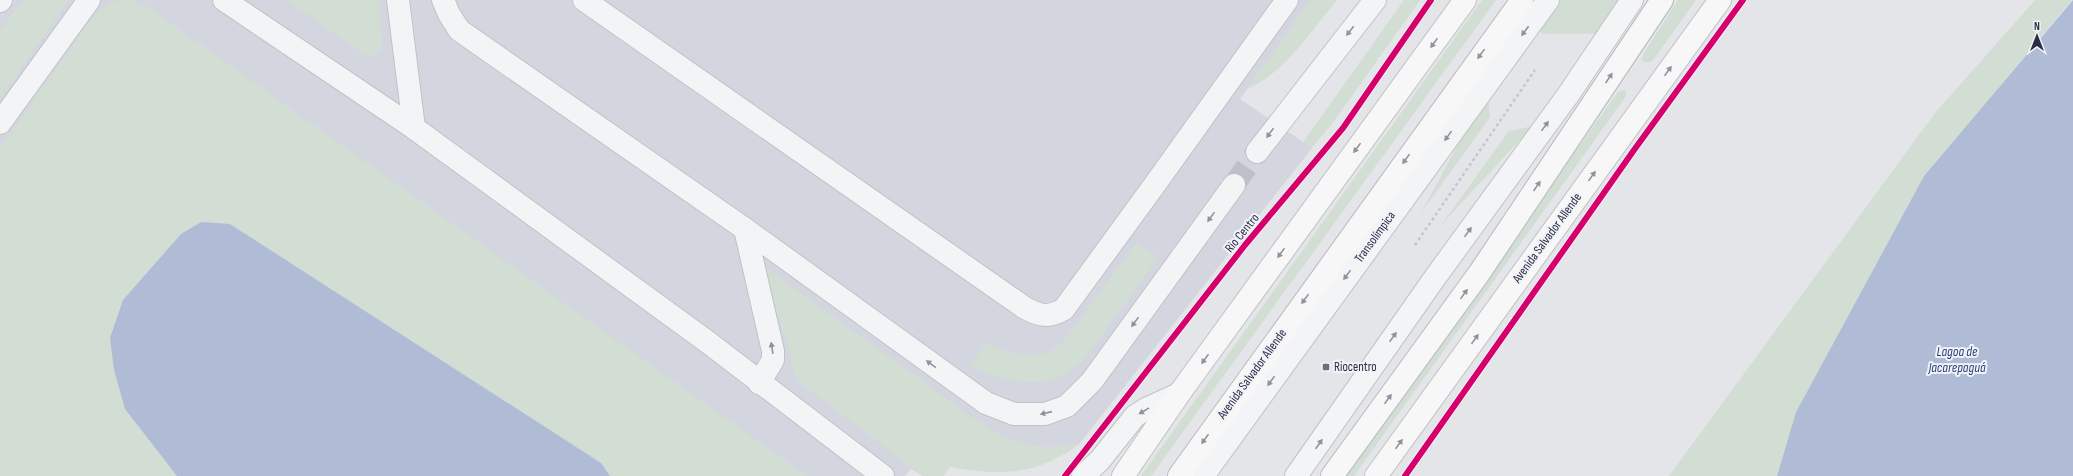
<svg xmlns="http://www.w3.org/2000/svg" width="2073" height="476" font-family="'Sofia Sans Condensed',sans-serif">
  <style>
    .built { fill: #d4d6df }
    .green { fill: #d2ddd4 }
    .water { fill: #b0bcd6 }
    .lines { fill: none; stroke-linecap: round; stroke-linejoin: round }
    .minor-tunnel { stroke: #bec0c8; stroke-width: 22; stroke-dasharray: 22 11; stroke-linecap: butt }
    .minor-casing { stroke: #c1c2c7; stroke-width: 24 }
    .major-casing { stroke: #c0c2c7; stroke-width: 24 }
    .highway-casing { stroke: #b6b8be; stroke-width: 24 }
    .path { stroke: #c5c6cc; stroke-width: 2.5; stroke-dasharray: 3 3; stroke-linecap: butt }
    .minor { stroke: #f3f4f6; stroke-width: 22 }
    .major { stroke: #f7f7f7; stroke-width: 22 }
    .highway { stroke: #f7f7f7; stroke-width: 22 }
    .cycleway-casing { stroke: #f2f3f8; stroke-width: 8 }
    .cycleway { stroke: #d6006c; stroke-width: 6 }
    .oneway { fill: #8e919e }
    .oneway2 { fill: #90929e }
    .poi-dot { fill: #6a6e7e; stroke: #f2f3f8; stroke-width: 1.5 }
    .labels { text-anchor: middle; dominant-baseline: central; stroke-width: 4; stroke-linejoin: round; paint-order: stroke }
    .street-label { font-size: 13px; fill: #282e45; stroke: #f2f3f8 }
    .poi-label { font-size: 13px; fill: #282e45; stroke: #f2f3f8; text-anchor: start }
    .water-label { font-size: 14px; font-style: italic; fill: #2e447d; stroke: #f2f3f8 }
  </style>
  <rect width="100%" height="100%" fill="#e4e5e9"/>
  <polygon class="built" points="0,0 1311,0 1240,99 1312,148 1080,443 1065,454 949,467 943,476 923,476 911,469 905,476 0,476"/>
  <g class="green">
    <polygon points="22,0 69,0 0,99 0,30"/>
    <polygon points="124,0 133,0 148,7 807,476 610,476 601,463 230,224 201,222 167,464 177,476 0,476 0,148 96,13 112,2"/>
    <path d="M287,0H379L382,45C378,55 373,58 363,54Z"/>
    <path d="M1311,0H1337C1311,31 1285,73 1247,89Z"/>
    <polygon points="1404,0 1420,0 1334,121 1312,148 1303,142"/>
    <polygon points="1482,0 1496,0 1151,476 1141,476"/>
    <polygon points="1559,0 1621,0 1600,32 1596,34 1543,34 1540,32 1539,26"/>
    <polygon points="1678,0 1696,0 1654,59 1651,62 1644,62 1642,60 1644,53"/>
    <polygon points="2035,0 2072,0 1924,176 1796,412 1777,476 1669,476 1935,113"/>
    <polygon points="1623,90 1626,91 1626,96 1354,476 1343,476 1618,92"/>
    <polygon points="1487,91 1490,117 1421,213"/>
    <polygon points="1533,126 1441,225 1509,131"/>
    <path d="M1136,243L1159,257C1143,279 1128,300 1112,321C1099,339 1086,362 1066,373C1036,391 998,380 970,366L986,343C1006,354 1038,362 1058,346C1062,343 1065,339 1069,335Z"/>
    <path d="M763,266L983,425C1016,446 1042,452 1080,443C1037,476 1002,476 950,467L943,476H923L797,380Z"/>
  </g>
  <g class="water">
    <polygon points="2073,0 2073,476 1777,476 1796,412 1924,176"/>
    <polygon points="201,222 230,224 601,463 610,476 177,476 125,409 114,370 110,338 123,300 181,234"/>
  </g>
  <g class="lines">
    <polyline class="minor-tunnel" points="1234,185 1257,152"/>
    <defs>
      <g id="minor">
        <polyline points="224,0 414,128 709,343 883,476"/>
        <polyline points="398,0 414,128"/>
        <polyline points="443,0 449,14 459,30 745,229 986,403 1014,414 1045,414 1067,406 1092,381 1234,185"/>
        <path d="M584,0L1025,308C1040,316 1049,318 1064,309L1153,187L1287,0"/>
        <polyline points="0,1 1,0"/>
        <polyline points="0,123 89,0"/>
        <polyline points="1257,152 1375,0"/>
        <polyline points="745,229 773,351 773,360 759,383"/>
        <polyline points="1083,476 1100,460 1135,416 1146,409 1179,394"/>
        <polyline points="1203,476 1548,0"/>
        <polyline points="1296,476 1434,279 1568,95 1632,0"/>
      </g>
      <g id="major">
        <polyline points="1123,476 1179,394 1465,0"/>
        <polyline points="1376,476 1720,0"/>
      </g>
      <g id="highway">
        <polyline points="1179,476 1522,0"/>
        <polyline points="1332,476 1480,272 1662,0"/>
      </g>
    </defs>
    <use href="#minor" class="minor-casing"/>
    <use href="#major" class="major-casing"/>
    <use href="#highway" class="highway-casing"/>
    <polyline class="path" points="1415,245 1535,70"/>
    <use href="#minor" class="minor"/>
    <use href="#major" class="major"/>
    <use href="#highway" class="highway"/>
    <defs>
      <g id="cycleway">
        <polyline points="1065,476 1245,245 1343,128 1431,0"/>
        <polyline points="1405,476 1634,150 1743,0"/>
      </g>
    </defs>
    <use href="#cycleway" class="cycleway-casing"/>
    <use href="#cycleway" class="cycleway"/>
  </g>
  <defs><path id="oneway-solid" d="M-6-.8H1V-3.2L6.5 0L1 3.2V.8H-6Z"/></defs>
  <g class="oneway">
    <use href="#oneway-solid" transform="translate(1350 31) rotate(128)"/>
    <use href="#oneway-solid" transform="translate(1525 31) rotate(127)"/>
    <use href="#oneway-solid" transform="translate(1545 126) rotate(-54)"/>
    <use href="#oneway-solid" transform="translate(1270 133) rotate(126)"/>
    <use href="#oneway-solid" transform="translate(1448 136) rotate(126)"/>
    <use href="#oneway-solid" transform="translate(1211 217) rotate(126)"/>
    <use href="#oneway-solid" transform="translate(1468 232) rotate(-54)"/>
    <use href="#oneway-solid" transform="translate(1347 275) rotate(126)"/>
    <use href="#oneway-solid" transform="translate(1135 322) rotate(126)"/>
    <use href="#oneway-solid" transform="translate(1393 337) rotate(-55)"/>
    <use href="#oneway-solid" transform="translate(772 348) rotate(-99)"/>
    <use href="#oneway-solid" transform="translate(931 364) rotate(-144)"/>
    <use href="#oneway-solid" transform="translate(1271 381) rotate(126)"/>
    <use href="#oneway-solid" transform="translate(1144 411) rotate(149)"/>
    <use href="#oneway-solid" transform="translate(1046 413) rotate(167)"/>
    <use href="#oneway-solid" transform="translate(1319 444) rotate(-55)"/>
  </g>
  <g class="oneway2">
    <use href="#oneway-solid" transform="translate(1434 43) rotate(126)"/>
    <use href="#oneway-solid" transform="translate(1481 54) rotate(126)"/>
    <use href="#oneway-solid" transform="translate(1668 71) rotate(-54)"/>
    <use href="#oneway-solid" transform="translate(1609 78) rotate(-56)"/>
    <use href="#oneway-solid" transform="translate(1357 148) rotate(126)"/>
    <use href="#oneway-solid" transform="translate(1406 159) rotate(126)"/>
    <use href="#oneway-solid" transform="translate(1592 176) rotate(-54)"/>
    <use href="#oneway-solid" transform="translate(1537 186) rotate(-56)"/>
    <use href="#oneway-solid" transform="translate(1281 253) rotate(126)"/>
    <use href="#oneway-solid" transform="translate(1464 294) rotate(-54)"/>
    <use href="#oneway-solid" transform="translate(1305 299) rotate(126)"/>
    <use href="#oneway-solid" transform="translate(1475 339) rotate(-54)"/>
    <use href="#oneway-solid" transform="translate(1205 359) rotate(126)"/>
    <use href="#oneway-solid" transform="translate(1388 399) rotate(-54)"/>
    <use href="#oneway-solid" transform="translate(1205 439) rotate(126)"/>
    <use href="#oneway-solid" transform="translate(1399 444) rotate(-54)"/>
  </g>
  <rect class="poi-dot" x="1322" y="363" width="8" height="8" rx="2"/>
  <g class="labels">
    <g class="street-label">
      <text transform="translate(1242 233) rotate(-51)">Rio Centro</text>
      <text transform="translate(1375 237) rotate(-54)">Transolímpica</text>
      <text transform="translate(1547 238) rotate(-54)">Avenida Salvador Allende</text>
      <text transform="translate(1252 374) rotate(-54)">Avenida Salvador Allende</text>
    </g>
    <g class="poi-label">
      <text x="1334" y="367">Riocentro</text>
    </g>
    <g class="water-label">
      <text x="1957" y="351">Lagoa de<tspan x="1957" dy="16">Jacarepaguá</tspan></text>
    </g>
  </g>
  <g transform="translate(2037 36)" stroke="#f2f3f8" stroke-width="3" paint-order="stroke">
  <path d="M0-3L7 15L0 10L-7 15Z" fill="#282e45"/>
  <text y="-6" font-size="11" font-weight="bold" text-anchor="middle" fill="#282e45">N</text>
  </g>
</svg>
